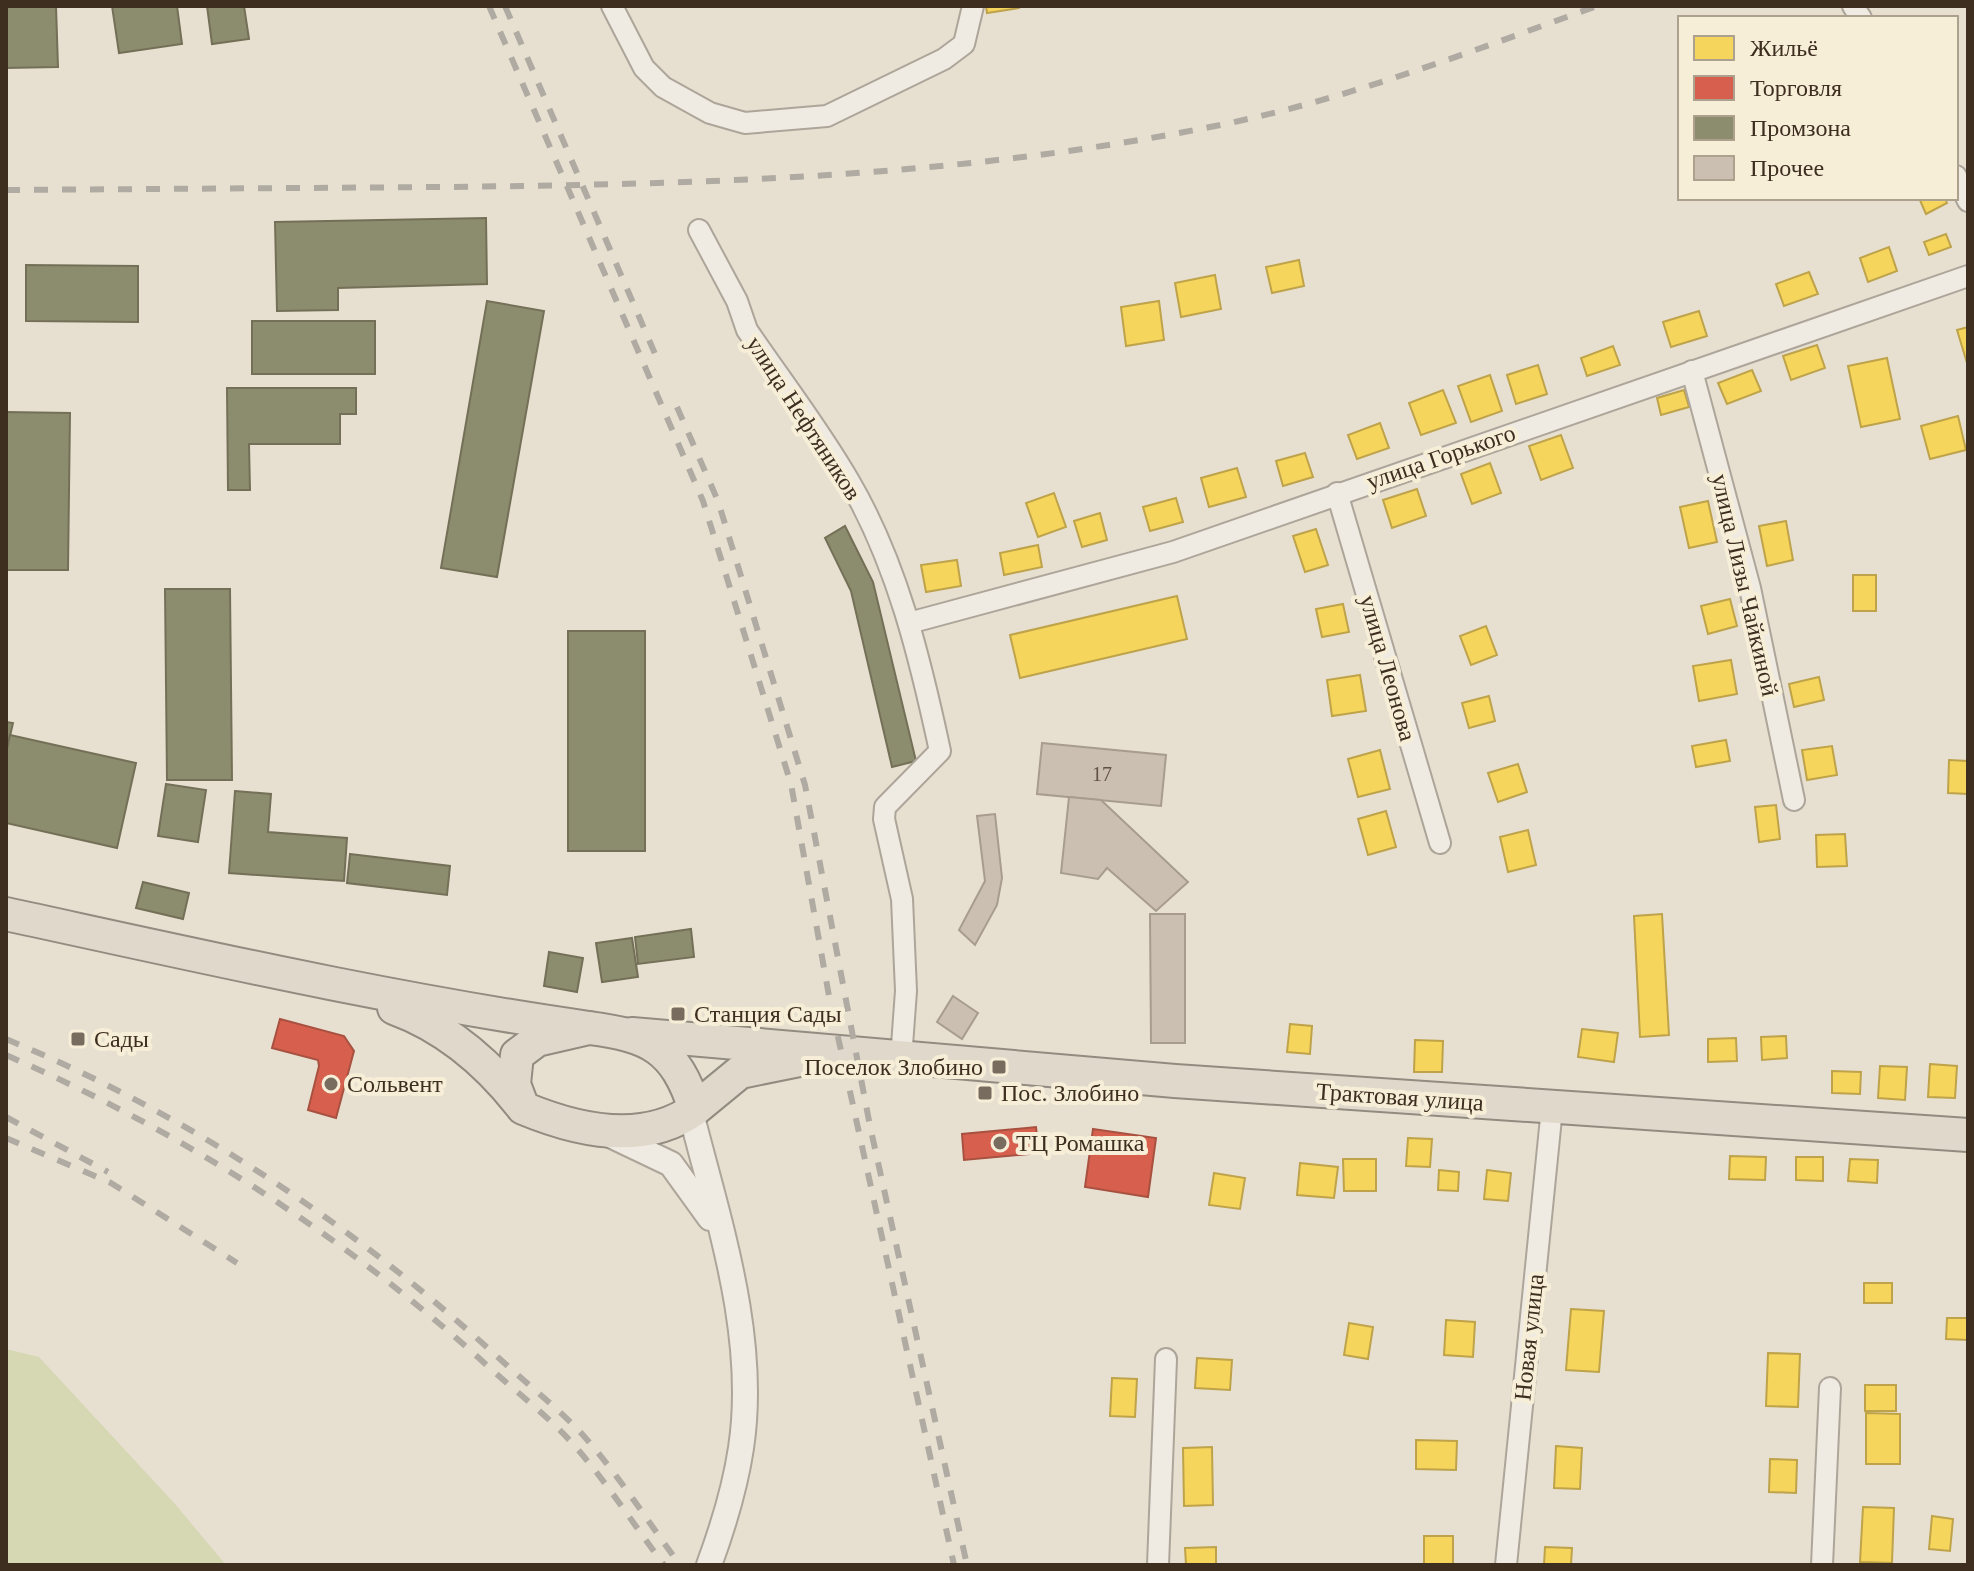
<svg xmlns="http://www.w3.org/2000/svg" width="1974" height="1571" font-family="Georgia,serif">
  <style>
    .green { fill: #d6d7b3 }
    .homes { fill: #f6d55c; stroke: #bea34a; stroke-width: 2 }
    .shops { fill: #d6604d; stroke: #a85140; stroke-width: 2 }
    .industry { fill: #8c8c6e; stroke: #747057; stroke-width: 2 }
    .building { fill: #cbbfb2; stroke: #a89c90; stroke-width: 2 }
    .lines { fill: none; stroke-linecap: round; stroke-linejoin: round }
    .minor-casing { stroke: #ada599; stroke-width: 24 }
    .tertiary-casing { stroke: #ada599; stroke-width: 28 }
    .trunk-casing { stroke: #928b80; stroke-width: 36 }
    .minor { stroke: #efebe3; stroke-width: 20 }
    .tertiary { stroke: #efebe3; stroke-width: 24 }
    .trunk { stroke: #e0d9cb; stroke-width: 32 }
    .rail { stroke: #afaaa2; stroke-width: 6; stroke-dasharray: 14 14; stroke-linecap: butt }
    .poi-dot { fill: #786c5e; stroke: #f7eed8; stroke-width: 3 }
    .labels { text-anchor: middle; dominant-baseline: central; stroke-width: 8; stroke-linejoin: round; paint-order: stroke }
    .number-label { font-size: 20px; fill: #605244 }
    .street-label { font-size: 24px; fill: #3d2e20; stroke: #f7eed8 }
    .poi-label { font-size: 24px; fill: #3d2e20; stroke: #f7eed8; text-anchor: start }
  </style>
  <rect width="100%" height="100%" fill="#e7e0d1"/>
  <polygon class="green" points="6,1349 39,1357 175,1504 226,1565 6,1565"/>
  <g class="homes">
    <polygon points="986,6 1019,6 1019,8 987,13"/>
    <polygon points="1919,198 1945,198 1947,203 1926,214"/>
    <polygon points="1946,234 1951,247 1929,255 1924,242"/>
    <polygon points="1889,247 1897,271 1868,282 1860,258"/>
    <polygon points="1299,260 1304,286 1272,293 1266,267"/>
    <polygon points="1809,272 1818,294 1784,306 1776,284"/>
    <polygon points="1215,275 1221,309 1181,317 1175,283"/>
    <polygon points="1159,301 1164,340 1126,346 1121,307"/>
    <polygon points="1699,311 1707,336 1671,347 1663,322"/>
    <polygon points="1968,327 1968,363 1967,363 1957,330"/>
    <polygon points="1817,345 1825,368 1791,380 1783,356"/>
    <polygon points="1613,346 1620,365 1587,376 1581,358"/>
    <polygon points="1887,358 1900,419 1861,427 1848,366"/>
    <polygon points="1538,365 1547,394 1516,404 1507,375"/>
    <polygon points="1752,370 1761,391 1727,404 1718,383"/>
    <polygon points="1490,375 1502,411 1471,422 1458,386"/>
    <polygon points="1443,390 1456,423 1421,435 1409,403"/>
    <polygon points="1684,390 1689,407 1661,415 1657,398"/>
    <polygon points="1958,416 1966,450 1930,459 1921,426"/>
    <polygon points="1380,423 1389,448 1357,459 1348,435"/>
    <polygon points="1561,435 1573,468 1541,480 1529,446"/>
    <polygon points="1305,453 1313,477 1283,486 1276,461"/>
    <polygon points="1490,463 1501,493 1472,504 1461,474"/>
    <polygon points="1237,468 1246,497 1209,507 1201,478"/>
    <polygon points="1417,489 1426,516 1392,528 1383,500"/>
    <polygon points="1054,493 1066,527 1038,537 1026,503"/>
    <polygon points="1176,498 1183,522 1150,531 1143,507"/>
    <polygon points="1708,501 1717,542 1689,548 1680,507"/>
    <polygon points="1100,513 1107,540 1082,547 1074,521"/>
    <polygon points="1786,521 1793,560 1767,566 1759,526"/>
    <polygon points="1316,529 1328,565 1305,572 1293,536"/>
    <polygon points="1038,545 1042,567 1004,575 1000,553"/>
    <polygon points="957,560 961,586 926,592 921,565"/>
    <rect x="1853" y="575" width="23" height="36"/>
    <polygon points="1177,596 1187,639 1020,678 1010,635"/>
    <polygon points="1730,599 1737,626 1708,634 1701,606"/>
    <polygon points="1343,604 1349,632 1322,637 1316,609"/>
    <polygon points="1486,626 1497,655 1471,665 1460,636"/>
    <polygon points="1731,660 1737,694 1699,701 1693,666"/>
    <polygon points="1360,675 1366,711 1332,716 1327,680"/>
    <polygon points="1819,677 1824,700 1794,707 1789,684"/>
    <polygon points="1489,696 1495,721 1469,728 1462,703"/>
    <polygon points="1726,740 1730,761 1696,767 1692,746"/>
    <polygon points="1832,746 1837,775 1807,780 1802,750"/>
    <polygon points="1380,750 1390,789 1358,797 1348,759"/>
    <polygon points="1949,760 1968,761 1968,794 1948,793"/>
    <polygon points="1518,764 1527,792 1498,802 1488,773"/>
    <polygon points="1776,805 1780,839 1759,842 1755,807"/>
    <polygon points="1386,811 1396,847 1368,855 1358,819"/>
    <polygon points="1528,830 1536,865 1508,872 1500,837"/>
    <polygon points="1845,834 1847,866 1817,867 1816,835"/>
    <polygon points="1662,914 1669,1035 1640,1037 1634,916"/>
    <polygon points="1290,1024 1312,1026 1310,1054 1287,1052"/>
    <polygon points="1582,1029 1618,1033 1614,1062 1578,1057"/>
    <polygon points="1786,1036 1787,1058 1762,1060 1761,1037"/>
    <polygon points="1736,1038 1737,1061 1708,1062 1708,1039"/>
    <polygon points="1415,1040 1443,1041 1442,1072 1414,1072"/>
    <polygon points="1930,1064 1957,1066 1955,1098 1928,1097"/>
    <polygon points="1880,1066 1907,1067 1905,1100 1878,1098"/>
    <polygon points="1832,1071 1861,1072 1860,1094 1832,1093"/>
    <polygon points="1408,1138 1432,1139 1430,1167 1406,1166"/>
    <polygon points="1730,1156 1766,1157 1765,1180 1729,1179"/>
    <polygon points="1796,1157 1823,1157 1823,1181 1796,1180"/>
    <polygon points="1343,1159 1376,1159 1376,1191 1344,1191"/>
    <polygon points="1850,1159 1878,1160 1877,1183 1848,1181"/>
    <polygon points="1300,1163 1338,1167 1334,1198 1297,1195"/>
    <polygon points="1439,1170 1459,1172 1458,1191 1438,1190"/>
    <polygon points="1487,1170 1511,1173 1508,1201 1484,1199"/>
    <polygon points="1214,1173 1245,1178 1240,1209 1209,1205"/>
    <rect x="1864" y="1283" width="28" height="20"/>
    <polygon points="1571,1309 1604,1311 1599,1372 1566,1370"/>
    <polygon points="1947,1318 1968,1318 1968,1340 1946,1339"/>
    <polygon points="1446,1320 1475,1322 1473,1357 1444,1355"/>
    <polygon points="1349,1323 1373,1327 1368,1359 1344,1355"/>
    <polygon points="1768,1353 1800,1354 1798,1407 1766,1406"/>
    <polygon points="1197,1358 1232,1360 1230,1390 1195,1388"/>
    <polygon points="1112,1378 1137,1379 1135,1417 1110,1416"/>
    <rect x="1865" y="1385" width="31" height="26"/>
    <polygon points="1866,1413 1900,1414 1900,1464 1866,1464"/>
    <polygon points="1416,1440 1457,1441 1456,1470 1416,1469"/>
    <polygon points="1556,1446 1582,1448 1580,1489 1554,1488"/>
    <polygon points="1212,1447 1213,1505 1184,1506 1183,1448"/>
    <polygon points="1770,1459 1797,1460 1796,1493 1769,1492"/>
    <polygon points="1863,1507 1894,1508 1892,1563 1860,1562"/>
    <polygon points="1932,1516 1953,1519 1950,1551 1929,1549"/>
    <rect x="1424" y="1536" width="29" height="29"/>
    <polygon points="1216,1547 1216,1565 1186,1565 1185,1548"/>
    <polygon points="1545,1547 1572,1548 1571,1565 1544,1565"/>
  </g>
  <g class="shops">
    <polygon points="280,1019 344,1036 354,1051 336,1118 308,1110 319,1066 318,1060 272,1048"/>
    <polygon points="1036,1127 1039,1153 964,1160 962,1134"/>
    <polygon points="1093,1129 1156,1138 1148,1197 1085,1187"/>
  </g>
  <g class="industry">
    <polygon points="6,6 56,6 58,67 6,68"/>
    <polygon points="112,6 177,6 182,44 119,53"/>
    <polygon points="207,6 244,6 249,39 212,44"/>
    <polygon points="486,218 487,284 338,288 338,310 277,311 275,222"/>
    <polygon points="26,265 138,266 138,322 26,321"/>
    <polygon points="487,301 544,311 497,577 441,568"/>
    <rect x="252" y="321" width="123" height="53"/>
    <polygon points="227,388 356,388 356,414 340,414 340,444 249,444 250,490 228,490"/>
    <polygon points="6,412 70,413 68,570 6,570"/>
    <polygon points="845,526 873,582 916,761 892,767 851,591 825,538"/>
    <polygon points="165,589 230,589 232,780 167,780"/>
    <rect x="568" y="631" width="77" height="220"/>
    <polygon points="6,722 13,723 6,753"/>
    <polygon points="10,735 136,763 117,848 6,823 6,753"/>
    <polygon points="166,784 206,790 198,842 158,836"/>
    <polygon points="235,791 271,794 268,832 347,838 344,881 229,873"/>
    <polygon points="350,854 450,866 447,895 347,883"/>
    <polygon points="143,882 189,893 183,919 136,908"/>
    <polygon points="691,929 694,957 638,964 635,937"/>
    <polygon points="632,938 638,977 602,982 596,943"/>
    <polygon points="549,952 583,958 577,992 544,986"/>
  </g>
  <g class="building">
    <polygon points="1042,743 1166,755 1161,806 1037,794"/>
    <polygon points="1069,797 1101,800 1188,882 1156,911 1107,868 1098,879 1061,873"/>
    <polygon points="995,814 1002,878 997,905 975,945 959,930 985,881 977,816"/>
    <polygon points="1150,914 1185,914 1185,1043 1151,1043"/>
    <polygon points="953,996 978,1013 962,1039 937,1022"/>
  </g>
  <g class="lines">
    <defs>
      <g id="minor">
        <polyline points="612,6 644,68 663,87 710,113 745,123 827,116 944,59 964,44 973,6"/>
        <polyline points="1853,6 1861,18"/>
        <polyline points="1956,176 1968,201"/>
        <path d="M699,230L737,301L747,330C781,380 819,429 849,481C897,563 920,658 940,751L885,807L884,819L902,899L906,991L901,1059"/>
        <polyline points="1692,371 1750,588 1794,800"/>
        <polyline points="1337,493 1440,843"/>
        <polyline points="909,623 1173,552 1968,276"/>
        <polyline points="1158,1565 1166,1359"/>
        <polyline points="1506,1565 1552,1108"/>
        <polyline points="1822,1565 1830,1388"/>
      </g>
      <g id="tertiary">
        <path d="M691,1113C718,1220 758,1336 741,1448C735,1488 723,1527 709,1565"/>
        <polyline points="606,1133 671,1164 710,1218"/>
      </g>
      <g id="trunk">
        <path d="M6,914C200,956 392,1000 589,1028"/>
        <path d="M394,1008C446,1027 486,1061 520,1104"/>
        <path d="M589,1028C651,1036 675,1048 695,1109C644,1146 578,1131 523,1108L514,1084L517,1055L537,1040Z"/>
        <polyline points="632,1034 1175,1081 1968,1135"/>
        <polyline points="695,1109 740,1072 799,1060"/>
      </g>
    </defs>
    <use href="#minor" class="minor-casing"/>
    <use href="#tertiary" class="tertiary-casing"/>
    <use href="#trunk" class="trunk-casing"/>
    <use href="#minor" class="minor"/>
    <use href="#tertiary" class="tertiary"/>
    <use href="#trunk" class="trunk"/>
    <g class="rail">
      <polyline points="489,6 703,501 791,784 829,996 954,1565"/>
      <polyline points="505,6 659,363"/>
      <path d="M6,190C152,189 298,188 444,187C704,184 954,178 1210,127C1344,101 1469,52 1597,6"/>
      <polyline points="677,407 718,501 805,785 870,1126 967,1565"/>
      <path d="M6,1039C190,1115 355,1226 501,1360C528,1385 558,1408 582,1434C618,1474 648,1522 680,1565"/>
      <path d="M6,1055C185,1133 348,1238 492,1370C519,1394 549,1417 573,1444C606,1481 634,1525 664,1565"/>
      <polyline points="6,1117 108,1172"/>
      <polyline points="6,1138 111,1183 237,1263"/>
    </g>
  </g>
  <g class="poi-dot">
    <rect x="670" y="1006" width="16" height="16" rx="4"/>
    <rect x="70" y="1031" width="16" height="16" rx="4"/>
    <rect x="991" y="1059" width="16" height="16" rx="4"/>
    <circle cx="331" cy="1084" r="8"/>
    <rect x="977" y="1085" width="16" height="16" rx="4"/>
    <circle cx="1000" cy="1143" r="8"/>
  </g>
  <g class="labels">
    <g class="number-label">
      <text x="1102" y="774">17</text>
    </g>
    <g class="street-label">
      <text transform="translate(804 418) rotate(57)">улица Нефтяников</text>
      <text transform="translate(1441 457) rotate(-19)">улица Горького</text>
      <text transform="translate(1745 585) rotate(77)">улица Лизы Чайкиной</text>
      <text transform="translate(1388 668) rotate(74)">улица Леонова</text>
      <text transform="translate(1400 1097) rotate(4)">Трактовая улица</text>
      <text transform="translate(1529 1337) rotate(-84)">Новая улица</text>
    </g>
    <g class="poi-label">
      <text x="694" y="1014">Станция Сады</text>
      <text x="94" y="1039">Сады</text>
      <text x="983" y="1067" text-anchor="end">Поселок Злобино</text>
      <text x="347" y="1084">Сольвент</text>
      <text x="1001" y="1093">Пос. Злобино</text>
      <text x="1016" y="1143">ТЦ Ромашка</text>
    </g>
  </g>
  <rect width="1974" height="1571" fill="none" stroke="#3d2e20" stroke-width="16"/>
  <rect x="1678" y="16" width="280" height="184" fill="#f7eed8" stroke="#ada18e" stroke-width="2"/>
  <rect x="1694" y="36" width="40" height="24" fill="#f6d55c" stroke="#ada18e" stroke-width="2"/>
  <text x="1750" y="56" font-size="24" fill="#3d2e20">Жильё</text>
  <rect x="1694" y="76" width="40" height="24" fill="#d6604d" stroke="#ada18e" stroke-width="2"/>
  <text x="1750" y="96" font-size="24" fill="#3d2e20">Торговля</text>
  <rect x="1694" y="116" width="40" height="24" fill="#8c8c6e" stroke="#ada18e" stroke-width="2"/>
  <text x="1750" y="136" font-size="24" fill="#3d2e20">Промзона</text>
  <rect x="1694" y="156" width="40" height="24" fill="#cbbfb2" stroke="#ada18e" stroke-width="2"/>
  <text x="1750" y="176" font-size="24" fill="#3d2e20">Прочее</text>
</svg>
